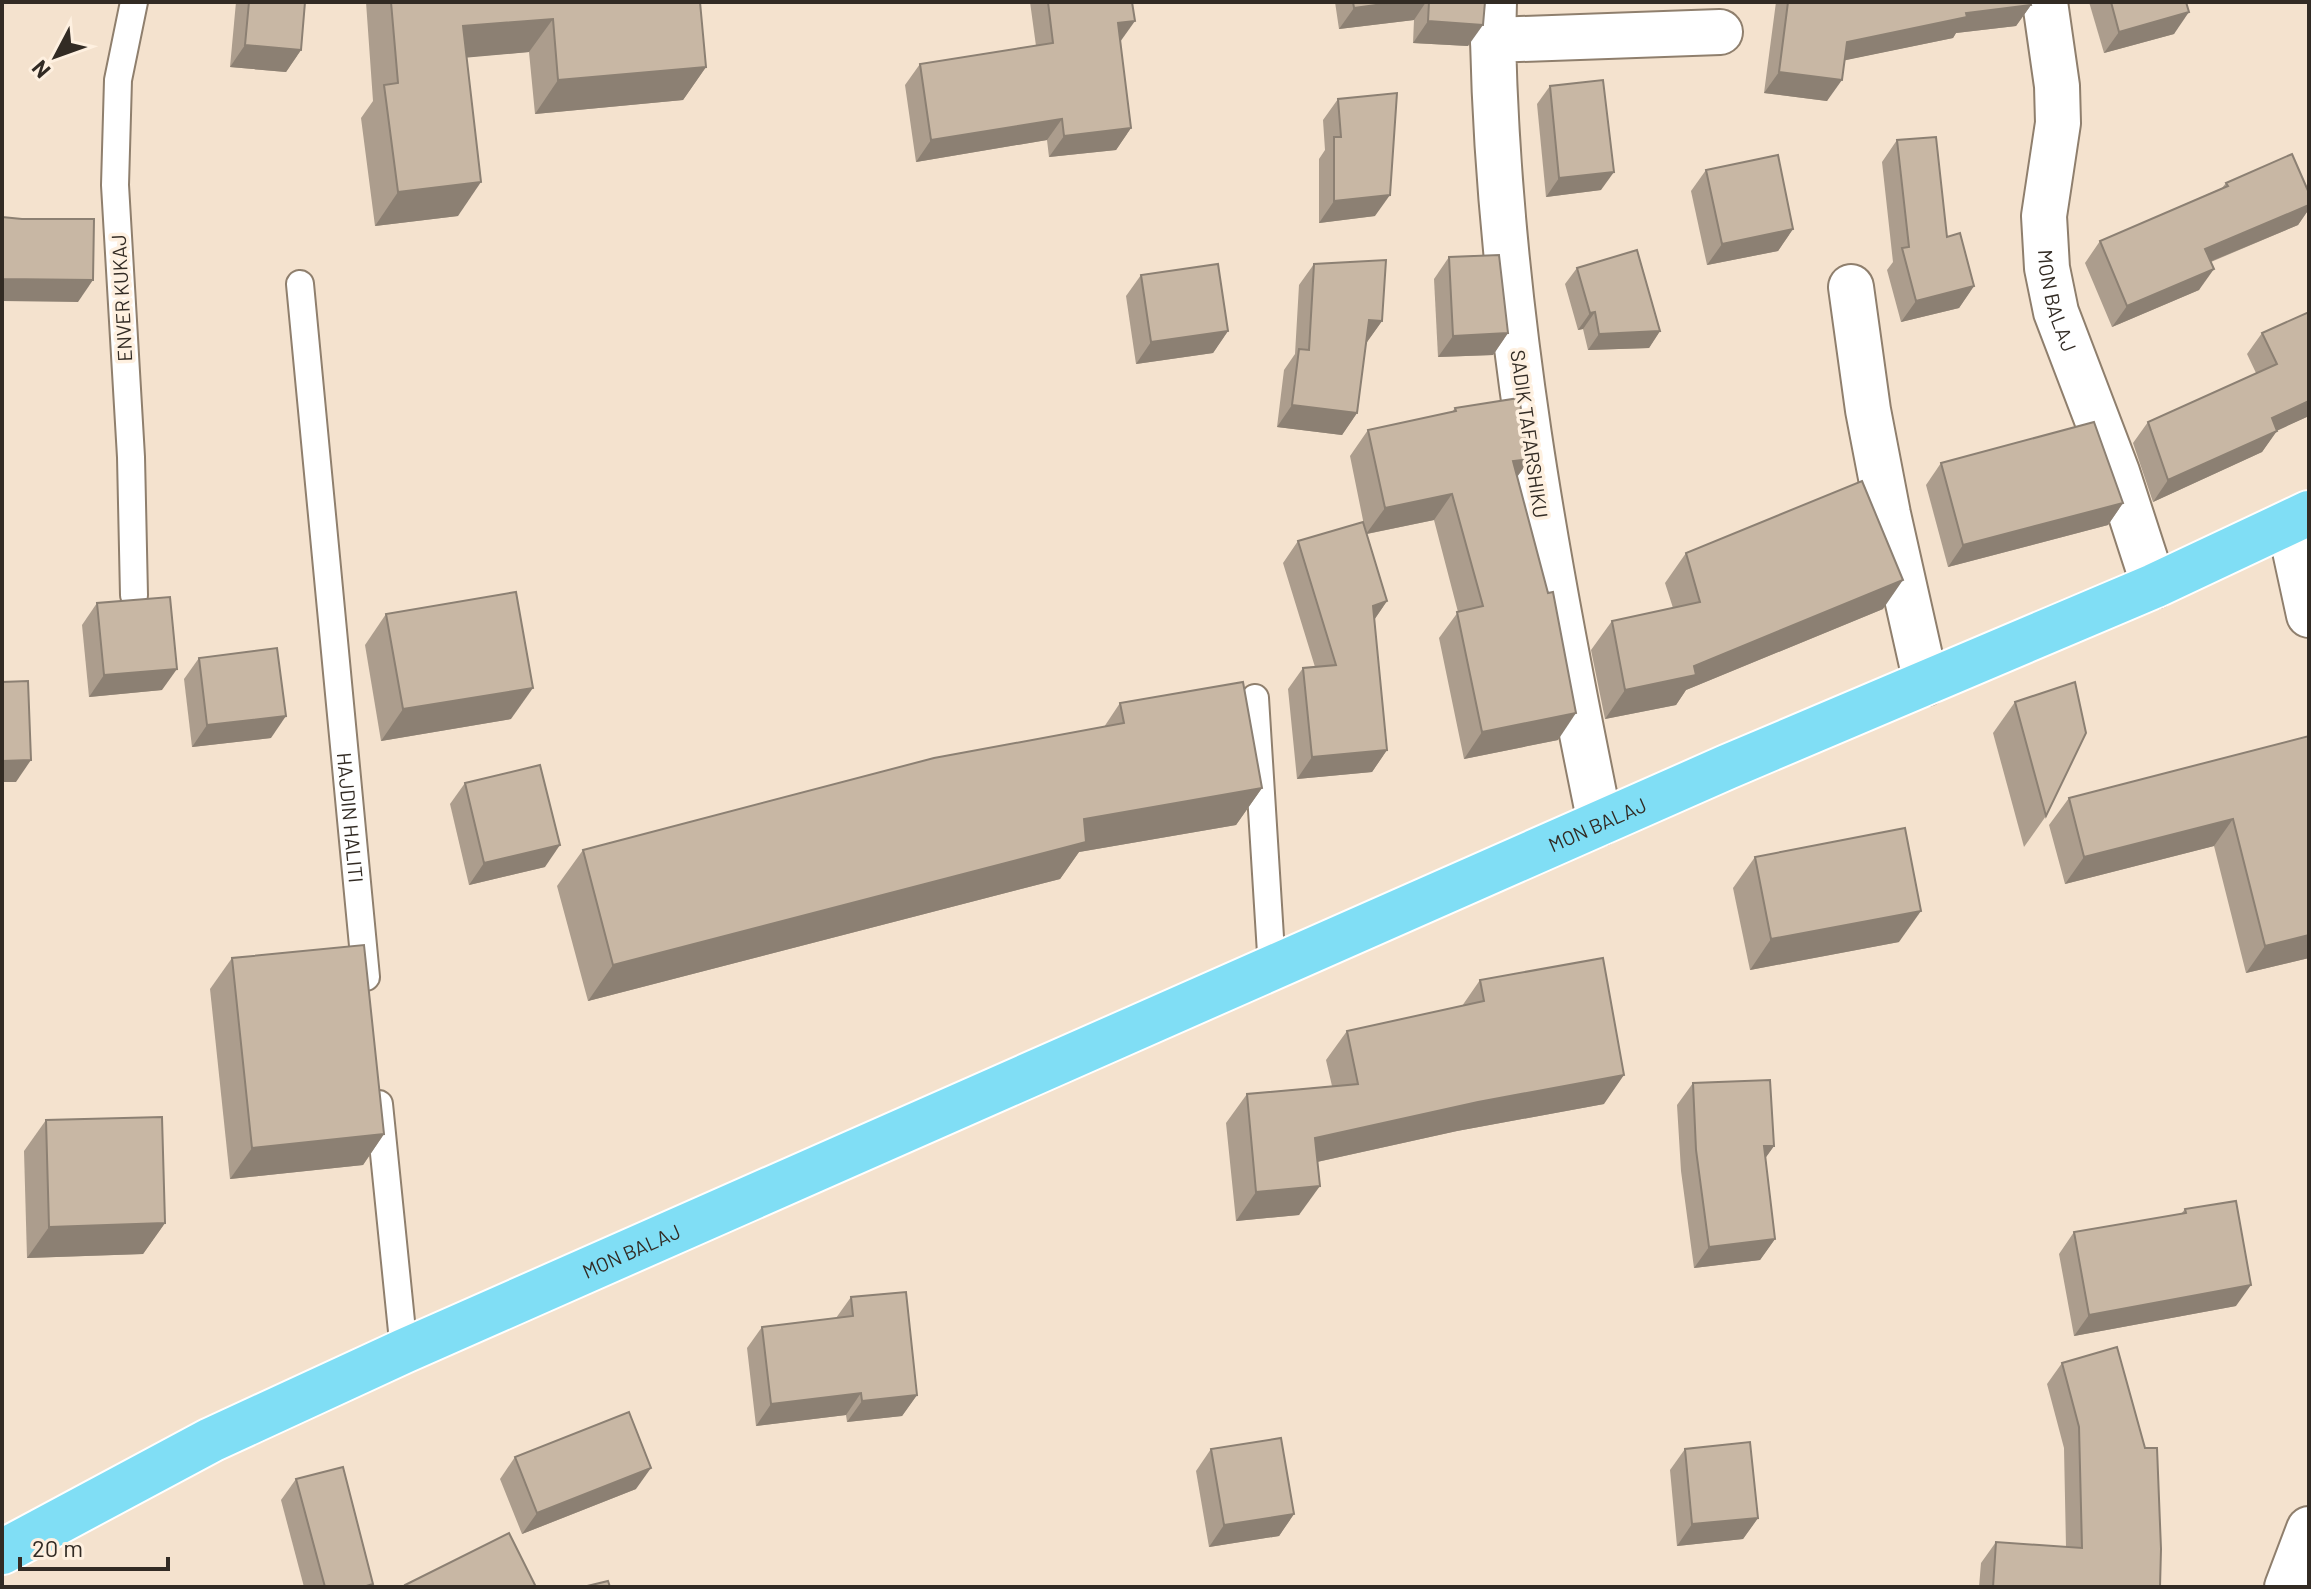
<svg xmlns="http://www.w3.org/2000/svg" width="2311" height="1589" font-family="Barlow,sans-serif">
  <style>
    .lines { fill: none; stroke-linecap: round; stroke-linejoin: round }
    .lane-casing { stroke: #8f7f6d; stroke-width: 30 }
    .street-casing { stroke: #8f7f6d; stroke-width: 48 }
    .primary-casing { stroke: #fff; stroke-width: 48 }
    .lane { stroke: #fff; stroke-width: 26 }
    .street { stroke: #fff; stroke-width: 44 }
    .primary { stroke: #80def5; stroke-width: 44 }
    .wall { fill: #ac9d8d }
    .shaded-wall { fill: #8c8073 }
    .building { fill: #c8b7a4; stroke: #8c8073; stroke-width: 2 }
    .labels { text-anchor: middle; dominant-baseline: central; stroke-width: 7; stroke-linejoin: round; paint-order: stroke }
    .street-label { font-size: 20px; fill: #322b24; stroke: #fef0e0 }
  </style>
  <rect width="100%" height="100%" fill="#f4e2ce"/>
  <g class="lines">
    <defs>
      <g id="lane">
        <path id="s1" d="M300,284L366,977"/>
        <polyline points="134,595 131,457 115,185 118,80 134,2"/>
        <polyline points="1255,698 1272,969"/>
        <polyline points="379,1104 404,1351"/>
      </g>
      <g id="street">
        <path id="s2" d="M2045,2L2057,86L2058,123L2044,216L2047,268L2056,312L2117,472L2154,586"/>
        <polyline points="1493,40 1494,2"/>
        <polyline points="1851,287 1868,410 1888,514 1926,683"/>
        <polyline points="2289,523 2309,615"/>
        <path d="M1600,823C1547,565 1499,305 1493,40L1720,32"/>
        <polyline points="2287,1587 2309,1529"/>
      </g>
      <g id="primary">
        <path id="s3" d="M2,1552L211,1440L404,1351L1727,767L2154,586L2309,513"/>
      </g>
    </defs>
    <use href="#lane" class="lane-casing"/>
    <use href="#street" class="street-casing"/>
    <use href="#primary" class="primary-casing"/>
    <use href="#lane" class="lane"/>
    <use href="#street" class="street"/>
    <use href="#primary" class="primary"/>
  </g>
  <g class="wall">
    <polygon points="236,2 305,2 301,50 286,72 230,67"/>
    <polygon points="366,2 700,2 706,67 683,100 535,114 529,52 466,57 458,216 375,226 361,118 373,101"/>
    <polygon points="1030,2 1132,2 1120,41 1131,128 1116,150 1049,157 1047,140 916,162 905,85 920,64 1036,46"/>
    <polygon points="1335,2 1485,2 1468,46 1413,43 1414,20 1339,29"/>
    <polygon points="1776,2 2030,2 2031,5 2016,26 1956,33 1953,38 1845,60 1827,101 1764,93"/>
    <polygon points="2089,2 2186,2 2174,34 2104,53"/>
    <polygon points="1550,86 1601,190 1546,197 1537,104"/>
    <polygon points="1338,99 1375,216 1319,223 1319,159 1325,150 1323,120"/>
    <polygon points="1897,140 1974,286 1959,308 1901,322 1887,270 1893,262 1882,162"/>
    <polygon points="1706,170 1793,229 1778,251 1707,265 1691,191"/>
    <polygon points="2226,183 2309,193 2309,209 2298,225 2211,262 2199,290 2112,327 2085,263 2100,241 2222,188"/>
    <polygon points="1449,257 1508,333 1493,355 1438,357 1434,279"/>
    <polygon points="1314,264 1382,321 1367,342 1366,342 1357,413 1342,435 1277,427 1284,370 1295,354 1299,285"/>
    <polygon points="1577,268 1660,331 1649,348 1588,350 1583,329 1578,330 1565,284"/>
    <polygon points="1141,275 1228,331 1213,353 1136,364 1126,296"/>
    <polygon points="2309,312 2309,416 2277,430 2262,452 2153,502 2133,443 2148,422 2256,373 2247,354 2262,333"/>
    <polygon points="1455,408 1530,459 1517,477 1558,740 1464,759 1439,638 1458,612 1434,520 1367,534 1387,601 1374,620 1387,750 1372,772 1297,779 1288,689 1303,668 1315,667 1283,563 1298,541 1365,530 1350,456 1368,430 1452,412"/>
    <polygon points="1941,463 2123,503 2108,525 1948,567 1926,485"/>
    <polygon points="1686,553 1883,609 1686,690 1676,705 1605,719 1591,650 1612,621 1673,608 1665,583"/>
    <polygon points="97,603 162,690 89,697 82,625"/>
    <polygon points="386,614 511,719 381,741 365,645"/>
    <polygon points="199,658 271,738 192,747 184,679"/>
    <polygon points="2015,702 2046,816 2024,847 1993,733"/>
    <polygon points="1120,703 1262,788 1236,825 1079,852 1060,879 588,1001 557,886 583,850 1104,727"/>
    <polygon points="2309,736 2309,958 2246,973 2214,846 2065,884 2049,825 2069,798"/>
    <polygon points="465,783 545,867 469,885 450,804"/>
    <polygon points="1755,857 1899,942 1750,970 1733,888"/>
    <polygon points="232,958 384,1134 363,1165 230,1179 210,989"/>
    <polygon points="1480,980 1604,1104 1457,1131 1317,1162 1299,1215 1236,1221 1226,1123 1247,1094 1332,1086 1326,1060 1347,1031 1462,1006"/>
    <polygon points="1693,1083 1774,1146 1765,1158 1775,1239 1760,1260 1694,1268 1681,1171 1677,1105"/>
    <polygon points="46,1120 165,1223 143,1254 27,1258 24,1151"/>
    <polygon points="2185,1209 2236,1306 2074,1336 2059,1254 2074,1232 2181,1214"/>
    <polygon points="851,1297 917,1395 902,1416 847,1422 846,1415 756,1426 747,1348 762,1327 836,1318"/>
    <polygon points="2062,1363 2160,1587 1979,1587 1981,1563 1996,1542 2066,1547 2064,1448 2047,1384"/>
    <polygon points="1211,1449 1294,1514 1279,1536 1209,1547 1196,1471"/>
    <polygon points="1685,1449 1758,1518 1743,1539 1677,1546 1670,1470"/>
    <polygon points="515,1457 636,1489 522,1534 500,1479"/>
    <polygon points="296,1479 373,1584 371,1587 304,1587 281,1500"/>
  </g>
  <g class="shaded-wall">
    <polygon points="1398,2 1426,2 1414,20 1339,29 1354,8"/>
    <polygon points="2031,5 2016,26 1956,33 1953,38 1832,63 1847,42 1966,13"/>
    <polygon points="2189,12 2174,34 2104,53 2119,32"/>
    <polygon points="553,19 529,52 440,60 463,26"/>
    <polygon points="1135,21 1120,42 1118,23"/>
    <polygon points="1428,21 1483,25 1468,46 1413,43"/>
    <polygon points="245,45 301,50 286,72 230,67"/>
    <polygon points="706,67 683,100 535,114 558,80"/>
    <polygon points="1779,72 1842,80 1827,101 1764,93"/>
    <polygon points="1062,119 1047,140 916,162 931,140"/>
    <polygon points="1131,128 1116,150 1049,157 1064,136"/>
    <polygon points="1614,172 1601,190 1546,197 1559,178"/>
    <polygon points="481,182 458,216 375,226 398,192"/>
    <polygon points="1390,195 1375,216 1319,223 1334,201"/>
    <polygon points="2309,205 2309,209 2298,225 2190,270 2205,249"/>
    <polygon points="1793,229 1778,251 1707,265 1722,244"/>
    <polygon points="2214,269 2199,290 2112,327 2127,306"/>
    <polygon points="2,279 93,280 78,302 2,301"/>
    <polygon points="1974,286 1959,308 1901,322 1916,301"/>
    <polygon points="1595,312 1583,329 1578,330 1590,313"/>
    <polygon points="1369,320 1382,321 1367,342 1354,341"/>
    <polygon points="1228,331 1213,353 1136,364 1151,342"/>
    <polygon points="1660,331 1649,348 1588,350 1599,334"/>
    <polygon points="1508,333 1493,355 1438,357 1453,336"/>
    <polygon points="2309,401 2309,416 2257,440 2272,418"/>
    <polygon points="1292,405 1357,413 1342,435 1277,427"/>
    <polygon points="2277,431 2262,452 2153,502 2168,480"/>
    <polygon points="1530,459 1511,485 1513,461"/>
    <polygon points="1452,494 1434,520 1366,534 1385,508"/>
    <polygon points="2123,503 2108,525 1948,567 1963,545"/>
    <polygon points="1903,580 1883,609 1686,690 1676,705 1605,719 1625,690 1694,666"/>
    <polygon points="1387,601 1372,623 1373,606"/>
    <polygon points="177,669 162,690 89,697 104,675"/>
    <polygon points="533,688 511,719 381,741 403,709"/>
    <polygon points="1576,713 1558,740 1464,759 1482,732"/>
    <polygon points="286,716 271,738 192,747 207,725"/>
    <polygon points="1387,750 1372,772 1297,779 1312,757"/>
    <polygon points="31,760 16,782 2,782 2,761"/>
    <polygon points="1262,788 1236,825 1079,852 1060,879 588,1001 613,965 1084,819"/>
    <polygon points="2233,819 2214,846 2065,884 2084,857"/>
    <polygon points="560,845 545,867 469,885 484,863"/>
    <polygon points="1921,911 1899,942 1750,970 1771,939"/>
    <polygon points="2309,935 2309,958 2246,973 2265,946"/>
    <polygon points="1624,1075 1604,1104 1457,1131 1294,1167 1315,1138 1478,1102"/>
    <polygon points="384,1134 363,1165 230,1179 252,1148"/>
    <polygon points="1764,1146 1774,1146 1759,1167"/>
    <polygon points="1320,1186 1299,1215 1236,1221 1256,1192"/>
    <polygon points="165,1223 143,1254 27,1258 49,1227"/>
    <polygon points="1775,1239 1760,1260 1694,1268 1709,1247"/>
    <polygon points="2251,1285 2236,1306 2074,1336 2089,1315"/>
    <polygon points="861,1393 846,1415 756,1426 771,1404"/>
    <polygon points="917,1395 902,1416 847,1422 862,1401"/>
    <polygon points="651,1468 636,1489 522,1534 537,1513"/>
    <polygon points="1294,1514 1279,1536 1209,1547 1224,1525"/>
    <polygon points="1758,1518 1743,1539 1677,1546 1692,1524"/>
  </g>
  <g class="building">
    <polygon points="249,2 305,2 301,50 245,45"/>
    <polygon points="391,2 700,2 706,67 558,80 553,19 463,26 481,182 398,192 384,85 398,83"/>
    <polygon points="1048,2 1132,2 1135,21 1118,23 1131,128 1064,136 1062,119 931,140 920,64 1053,43"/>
    <polygon points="1353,2 1398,2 1354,8"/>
    <polygon points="1429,2 1485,2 1483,25 1428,21"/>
    <polygon points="1788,2 2030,2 2031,5 1966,13 1967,17 1847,42 1842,80 1779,72"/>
    <polygon points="2111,2 2186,2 2189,12 2119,32"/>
    <polygon points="1603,80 1614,172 1559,178 1550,86"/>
    <polygon points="1397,93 1390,195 1334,201 1334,137 1341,137 1338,99"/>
    <polygon points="1936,137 1947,237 1960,233 1974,286 1916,301 1902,248 1909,247 1897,140"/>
    <polygon points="2292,154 2309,193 2309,205 2205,249 2214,269 2127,306 2100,241 2228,186 2226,183"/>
    <polygon points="1778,155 1793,229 1722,244 1706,170"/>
    <polygon points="2,217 22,219 94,219 93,280 2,279"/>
    <polygon points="1637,250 1660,331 1599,334 1595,312 1590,313 1577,268"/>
    <polygon points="1499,255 1508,333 1453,336 1449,257"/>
    <polygon points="1386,260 1382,321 1369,320 1357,413 1292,405 1299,349 1309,350 1314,264"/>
    <polygon points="1218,264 1228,331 1151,342 1141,275"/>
    <polygon points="2309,312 2309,401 2272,418 2277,431 2168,480 2148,422 2277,364 2262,333"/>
    <polygon points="1519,398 1530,459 1513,461 1548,593 1553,592 1576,713 1482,732 1457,612 1483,606 1452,494 1385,508 1368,430 1456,411 1455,408"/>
    <polygon points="2094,422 2123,503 1963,545 1941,463"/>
    <polygon points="1862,481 1903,580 1694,666 1696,675 1625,690 1612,621 1700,602 1686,553"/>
    <polygon points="1363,522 1387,601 1373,606 1387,750 1312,757 1303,668 1336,665 1298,541"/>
    <polygon points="516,592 533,688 403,709 386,614"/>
    <polygon points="170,597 177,669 104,675 97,603"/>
    <polygon points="277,648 286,716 207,725 199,658"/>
    <polygon points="28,681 31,760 2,761 2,682"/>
    <polygon points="1243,682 1262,788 1084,819 1086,842 613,965 583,850 934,758 1124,723 1120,703"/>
    <polygon points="2075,682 2086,733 2046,816 2015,702"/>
    <polygon points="2309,736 2309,935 2265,946 2233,819 2084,857 2069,798"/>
    <polygon points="540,765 560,845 484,863 465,783"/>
    <polygon points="1905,828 1921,911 1771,939 1755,857"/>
    <polygon points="364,945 384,1134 252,1148 232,958"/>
    <polygon points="1603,958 1624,1075 1478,1102 1315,1138 1320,1186 1256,1192 1247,1094 1358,1084 1347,1031 1484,1001 1480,980"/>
    <polygon points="1770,1080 1774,1146 1764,1146 1775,1239 1709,1247 1696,1150 1693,1083"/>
    <polygon points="162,1117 165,1223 49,1227 46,1120"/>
    <polygon points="2236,1201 2251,1285 2089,1315 2074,1232 2186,1213 2185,1209"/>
    <polygon points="906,1292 917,1395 862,1401 861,1393 771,1404 762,1327 853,1316 851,1297"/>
    <polygon points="2117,1347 2145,1448 2157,1448 2161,1549 2160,1587 1993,1587 1996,1542 2082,1548 2079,1427 2062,1363"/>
    <polygon points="629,1412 651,1468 537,1513 515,1457"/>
    <polygon points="1281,1438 1294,1514 1224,1525 1211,1449"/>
    <polygon points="1750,1442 1758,1518 1692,1524 1685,1449"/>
    <polygon points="343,1467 373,1584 363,1587 325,1587 296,1479"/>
    <polygon points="509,1533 536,1587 406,1587 405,1585"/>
    <polygon points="608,1581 610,1587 583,1587"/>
  </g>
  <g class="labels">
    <g class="street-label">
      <text transform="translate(121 298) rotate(-93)">ENVER KUKAJ</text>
      <text stroke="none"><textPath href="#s2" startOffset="302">MON BALAJ</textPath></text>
      <text transform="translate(1530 434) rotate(82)">SADIK TAFARSHIKU</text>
      <text stroke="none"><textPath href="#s1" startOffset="536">HAJDIN HALITI</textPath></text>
      <text stroke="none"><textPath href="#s3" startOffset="1754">MON BALAJ</textPath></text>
      <text stroke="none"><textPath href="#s3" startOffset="698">MON BALAJ</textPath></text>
    </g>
  </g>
  <rect width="2311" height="1589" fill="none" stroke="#322b24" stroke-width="8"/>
  <g transform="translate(56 56) rotate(229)" stroke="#fef0e0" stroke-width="6" paint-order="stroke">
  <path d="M0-6L14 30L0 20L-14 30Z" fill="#322b24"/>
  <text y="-12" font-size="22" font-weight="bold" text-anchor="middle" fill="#322b24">N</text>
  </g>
  <path d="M20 1557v12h148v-12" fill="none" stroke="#322b24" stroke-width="4"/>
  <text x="32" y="1557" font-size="24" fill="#322b24" stroke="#fef0e0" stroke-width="6" paint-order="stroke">20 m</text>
</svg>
